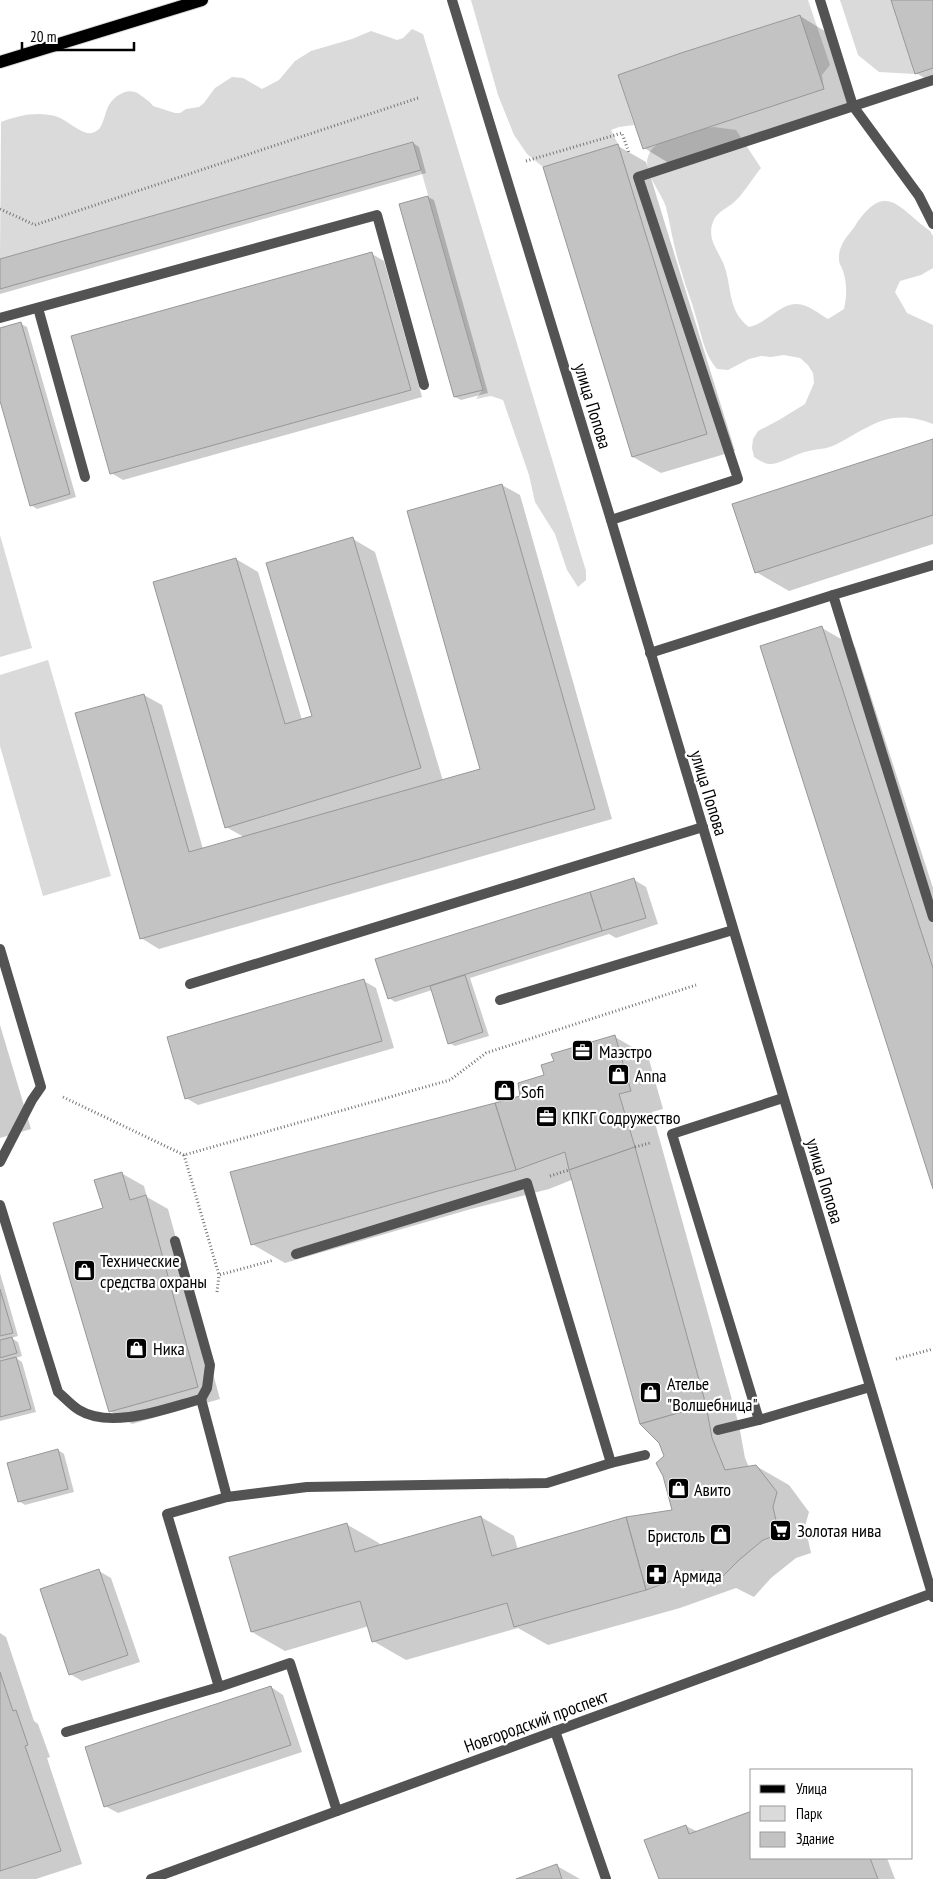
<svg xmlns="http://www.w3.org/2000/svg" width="933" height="1879" font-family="'PT Sans Narrow',sans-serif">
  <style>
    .green { fill: #dadada }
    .shadow { fill: #0003 }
    .building { fill: #c3c3c3; stroke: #979797 }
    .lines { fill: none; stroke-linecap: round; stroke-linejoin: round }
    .primary-casing { stroke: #dbdbdb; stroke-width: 14 }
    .path { stroke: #757575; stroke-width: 3; stroke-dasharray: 1 2.5; stroke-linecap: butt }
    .lane { stroke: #535353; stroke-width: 10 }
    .street { stroke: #535353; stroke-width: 10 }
    .primary { stroke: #000; stroke-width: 12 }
    .labels { text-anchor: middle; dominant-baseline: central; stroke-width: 4.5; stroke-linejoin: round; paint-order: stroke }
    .street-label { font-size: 18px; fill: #000; stroke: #fff }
    .poi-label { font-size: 18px; fill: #000; stroke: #fff; text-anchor: start }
  </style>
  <rect width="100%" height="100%" fill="#fff"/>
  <g class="green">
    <polygon points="471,0 808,0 830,65 822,75 824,89 799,15 681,53 618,75 634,125 619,127 611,130 618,144 543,167 527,154 514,135 498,95"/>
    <polygon points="840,0 891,0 915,74 879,72 858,55"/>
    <path d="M412,29L423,34L586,571V580L578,587L567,570L555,534L535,502L529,475L503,400L491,396L476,399L483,389L413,142L0,259L1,122C20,115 38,111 58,117C68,121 82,135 92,133C94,132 97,131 99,129C104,123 105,112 109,105C115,95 129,87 139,94C144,98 150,101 153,106L175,113H180L186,109L199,107L204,103L215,88L232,77L243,78L262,89L279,80L295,61L311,51L352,39L371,31L397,40L403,38Z"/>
    <path d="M714,127L736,130L761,168C752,179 743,195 732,204C725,209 716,213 713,222C706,240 720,252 725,268C732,290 728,311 749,327C766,324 780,303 797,304C808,304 819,314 828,319L844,309C847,296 847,283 843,271C842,267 839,264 839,260C838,245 847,237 855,226C886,179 899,209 930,231L933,236V268L921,275L900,281L895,292L907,313L933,325V424C890,407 871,426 835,445C827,449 817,449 809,451C797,453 782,463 772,464C766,465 759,460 754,457L752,448L753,439L758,431L779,420L805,404L814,383L813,373L808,365L800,358L784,355L771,357L761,356L749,359L728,370L717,369C704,354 702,336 696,317C692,301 685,286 681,270C674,249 671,228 666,207C661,191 641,171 649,154C655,138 698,129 714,127Z"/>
    <polygon points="0,535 32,648 0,657"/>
    <polygon points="48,660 111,876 43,896 0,746 0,675"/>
  </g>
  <g class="shadow">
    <polygon points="893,0 933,0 933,83 916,73"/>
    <polygon points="800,16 828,33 852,105 672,165 644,148"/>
    <polygon points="413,143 419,147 426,173 0,294 0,261"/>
    <polygon points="618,146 646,162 735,451 661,473 633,457"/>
    <polygon points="428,197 434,200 488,393 461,400 455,397"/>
    <polygon points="372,254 384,261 422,397 123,480 111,473"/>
    <polygon points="21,324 27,327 76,497 37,509 31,505 0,397 0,330"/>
    <polygon points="933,440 933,544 789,591 756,572"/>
    <polygon points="502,485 520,495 612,819 159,949 141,938 144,695 162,705 203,849 244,837 226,827 236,559 258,572 302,720 313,717 353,539 375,552 443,781 482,769"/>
    <polygon points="822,628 855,647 933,888 933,1184"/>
    <polygon points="633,879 646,887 658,924 616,938 609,934 470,978 489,1036 455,1046 449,1043 432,990 395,1002 389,998"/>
    <polygon points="364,981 376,988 394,1048 198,1105 186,1098"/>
    <polygon points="0,1025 31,1129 0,1138"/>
    <polygon points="615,1037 648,1056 663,1109 652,1112 739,1425 745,1458 749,1467 756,1466 789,1485 809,1512 805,1526 811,1553 796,1558 771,1578 754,1597 736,1588 680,1608 548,1645 518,1628 406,1660 373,1641 369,1626 285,1651 252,1632 346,1524 379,1543 380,1546 481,1517 514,1536 518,1550 674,1511 665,1457 574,1179 549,1189 471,1209 285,1263 252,1244 521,1097 546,1076"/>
    <polygon points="121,1173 144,1186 147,1197 168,1209 220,1399 132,1424 110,1411 104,1209"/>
    <polygon points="0,1273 18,1336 11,1338 18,1342 22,1356 16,1358 22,1362 36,1412 0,1421"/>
    <polygon points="58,1450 64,1454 74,1492 25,1505 19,1501"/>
    <polygon points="99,1571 111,1578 140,1662 82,1681 70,1674"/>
    <polygon points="0,1633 6,1637 34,1721 38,1724 50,1757 47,1758 82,1864 36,1879 0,1879"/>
    <polygon points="271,1687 283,1695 302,1752 118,1813 105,1806"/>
    <polygon points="686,1826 752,1858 887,1858 895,1879 660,1879"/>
    <polygon points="557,1866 580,1879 519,1879"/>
  </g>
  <g class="building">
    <polygon points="891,0 933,0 933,68 915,74"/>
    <polygon points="800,15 824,89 643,149 618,75 681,53"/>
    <polygon points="413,142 421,170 0,289 0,259"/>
    <polygon points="618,144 707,434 632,457 543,167"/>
    <polygon points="428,196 483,390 454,397 399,204"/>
    <polygon points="372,252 411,390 110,474 71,336"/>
    <polygon points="21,322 70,494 30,506 0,401 0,328"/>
    <polygon points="933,439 933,515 755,573 732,504"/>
    <polygon points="502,484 595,809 140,939 75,713 144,694 189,852 480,769 407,511"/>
    <polygon points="353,537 421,768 225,828 153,582 236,558 285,724 312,716 266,563"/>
    <polygon points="822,626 933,968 933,1189 760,646"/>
    <polygon points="634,878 646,918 602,931 590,892"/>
    <polygon points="590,892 602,931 388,999 375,959"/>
    <polygon points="465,975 483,1032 448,1044 430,986"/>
    <polygon points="364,979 382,1041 185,1099 167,1037"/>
    <polygon points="615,1035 631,1091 619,1094 635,1147 569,1170 565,1152 516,1170 495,1103 520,1096 518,1083 544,1075 541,1065 554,1061 551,1054"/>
    <polygon points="495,1103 516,1170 438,1191 251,1245 230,1172"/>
    <polygon points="635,1147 706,1405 640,1424 569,1170"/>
    <polygon points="122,1172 130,1200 146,1195 198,1387 109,1412 53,1223 103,1208 94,1180"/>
    <polygon points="0,1289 13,1333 0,1336"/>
    <polygon points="12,1337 17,1353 0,1358 0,1340"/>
    <polygon points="16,1357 31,1409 0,1417 0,1361"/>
    <polygon points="706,1405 712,1438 725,1470 756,1465 777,1492 773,1507 779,1534 763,1540 739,1560 720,1579 702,1570 646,1590 626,1517 672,1510 663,1476 656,1463 664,1456 659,1443 640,1424"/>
    <polygon points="58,1449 68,1489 18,1502 7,1463"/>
    <polygon points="481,1516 492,1556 626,1517 646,1590 514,1627 507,1603 372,1642 360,1601 251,1632 229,1557 347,1523 355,1552"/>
    <polygon points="99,1569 128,1655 69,1675 40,1589"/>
    <polygon points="0,1672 13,1711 16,1710 28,1745 25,1746 61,1851 0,1871"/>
    <polygon points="271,1686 291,1745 104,1807 85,1747"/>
    <polygon points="752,1811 752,1858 870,1858 878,1879 659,1879 644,1840 686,1825 689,1834"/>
    <polygon points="557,1864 562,1879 516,1879"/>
  </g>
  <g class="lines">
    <defs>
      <polyline id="primary" points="0,62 202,0"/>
    </defs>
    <use href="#primary" class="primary-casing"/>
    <g class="path">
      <polyline points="526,161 622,133 629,153"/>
      <polyline points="0,209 35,225 418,98"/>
      <polyline points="63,1097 184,1155 450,1080 486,1053 696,985"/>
      <polyline points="635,1147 650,1143"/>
      <polyline points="184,1155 219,1275 274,1260"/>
      <polyline points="550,1176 569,1170"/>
      <polyline points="217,1292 219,1275"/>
      <polyline points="896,1359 933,1349"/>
    </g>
    <g class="lane">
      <polyline points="820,0 853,106 919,196 933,224"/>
      <polyline points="38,308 85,477"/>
      <polyline points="0,318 377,215 424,385"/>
      <polyline points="611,520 738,479 638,177 933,80"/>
      <polyline points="833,595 933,917"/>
      <polyline points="650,653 833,595 933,565"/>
      <polyline points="0,949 41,1087 32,1100 0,1162"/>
      <polyline points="190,984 703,827"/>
      <polyline points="500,1000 733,930"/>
      <path d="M0,1205L58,1392C65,1398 72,1406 79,1410C112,1430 167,1408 201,1399L227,1497"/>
      <polyline points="175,1241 210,1365 207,1388 201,1399"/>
      <polyline points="296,1254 527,1183 611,1463"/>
      <polyline points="759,1420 672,1134 783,1098"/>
      <polyline points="718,1430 759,1420 870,1387"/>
      <polyline points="555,1731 606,1879"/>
      <polyline points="66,1732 219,1687"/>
      <polyline points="337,1811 290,1663 219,1687 167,1514 227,1497 307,1487 547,1483 611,1463 645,1455"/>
    </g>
    <g class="street">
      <polyline points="452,0 611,520 933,1597"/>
      <polyline points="151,1879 933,1593"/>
    </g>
    <use href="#primary" class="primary"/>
  </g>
  <defs>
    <symbol id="office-square" viewBox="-11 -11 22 22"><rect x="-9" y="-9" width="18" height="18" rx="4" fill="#000" stroke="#fff"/><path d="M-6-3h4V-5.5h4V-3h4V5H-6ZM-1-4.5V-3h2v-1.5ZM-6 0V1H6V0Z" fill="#fff"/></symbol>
    <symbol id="shop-square" viewBox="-11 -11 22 22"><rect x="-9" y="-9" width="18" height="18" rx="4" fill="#000" stroke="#fff"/><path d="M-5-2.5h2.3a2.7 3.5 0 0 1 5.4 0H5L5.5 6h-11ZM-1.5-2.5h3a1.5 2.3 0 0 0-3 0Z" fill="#fff"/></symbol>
    <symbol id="supermarket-square" viewBox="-11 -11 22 22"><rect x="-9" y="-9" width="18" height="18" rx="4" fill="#000" stroke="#fff"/><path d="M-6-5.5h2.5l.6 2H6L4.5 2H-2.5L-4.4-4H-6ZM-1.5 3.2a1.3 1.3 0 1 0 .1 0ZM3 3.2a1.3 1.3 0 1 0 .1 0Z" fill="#fff"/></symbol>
    <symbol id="pharmacy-square" viewBox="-11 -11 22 22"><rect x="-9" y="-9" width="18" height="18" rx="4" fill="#000" stroke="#fff"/><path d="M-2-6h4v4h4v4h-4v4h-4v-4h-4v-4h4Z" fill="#fff"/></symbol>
  </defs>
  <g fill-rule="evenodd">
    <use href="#office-square" x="570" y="1038" width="25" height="25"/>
    <use href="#shop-square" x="606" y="1062" width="25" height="25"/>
    <use href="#shop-square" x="492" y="1078" width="25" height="25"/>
    <use href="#office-square" x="534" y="1104" width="25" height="25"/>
    <use href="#shop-square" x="72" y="1258" width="25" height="25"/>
    <use href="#shop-square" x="124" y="1336" width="25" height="25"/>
    <use href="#shop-square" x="638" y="1380" width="25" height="25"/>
    <use href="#shop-square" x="666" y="1476" width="25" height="25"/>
    <use href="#supermarket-square" x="768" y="1518" width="25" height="25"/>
    <use href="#shop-square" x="708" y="1522" width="25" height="25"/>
    <use href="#pharmacy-square" x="644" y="1562" width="25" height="25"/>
  </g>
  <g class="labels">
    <g class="street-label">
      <text transform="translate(593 406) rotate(73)">улица Попова</text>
      <text transform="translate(709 793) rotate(73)">улица Попова</text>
      <text transform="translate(825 1181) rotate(73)">улица Попова</text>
      <text transform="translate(536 1721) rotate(-20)">Новгородский проспект</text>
    </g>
    <g class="poi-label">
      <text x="599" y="1051">Маэстро</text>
      <text x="635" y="1075">Anna</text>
      <text x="521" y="1091">Sofi</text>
      <text x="562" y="1117">КПКГ Содружество</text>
      <text x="100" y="1260">Технические<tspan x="100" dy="21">средства охраны</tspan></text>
      <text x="153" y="1348">Ника</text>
      <text x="667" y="1383">Ателье<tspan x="667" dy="21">"Волшебница"</tspan></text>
      <text x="694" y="1489">Авито</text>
      <text x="797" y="1530">Золотая нива</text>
      <text x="705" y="1535" text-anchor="end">Бристоль</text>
      <text x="673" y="1575">Армида</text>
    </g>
  </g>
  <rect x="750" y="1769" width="162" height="90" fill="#ffffff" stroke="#999999"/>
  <rect x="760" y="1785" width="25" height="8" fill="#000000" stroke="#999999"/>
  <text x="796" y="1794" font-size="15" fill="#000000">Улица</text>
  <rect x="760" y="1806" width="25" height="15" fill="#dadada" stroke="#999999"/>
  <text x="796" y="1819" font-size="15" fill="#000000">Парк</text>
  <rect x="760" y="1832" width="25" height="15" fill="#c3c3c3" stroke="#999999"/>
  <text x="796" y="1844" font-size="15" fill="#000000">Здание</text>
  <path d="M22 42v8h112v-8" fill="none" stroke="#000000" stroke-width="2.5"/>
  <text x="30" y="42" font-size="15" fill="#000000" stroke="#ffffff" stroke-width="4" paint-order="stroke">20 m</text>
</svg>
